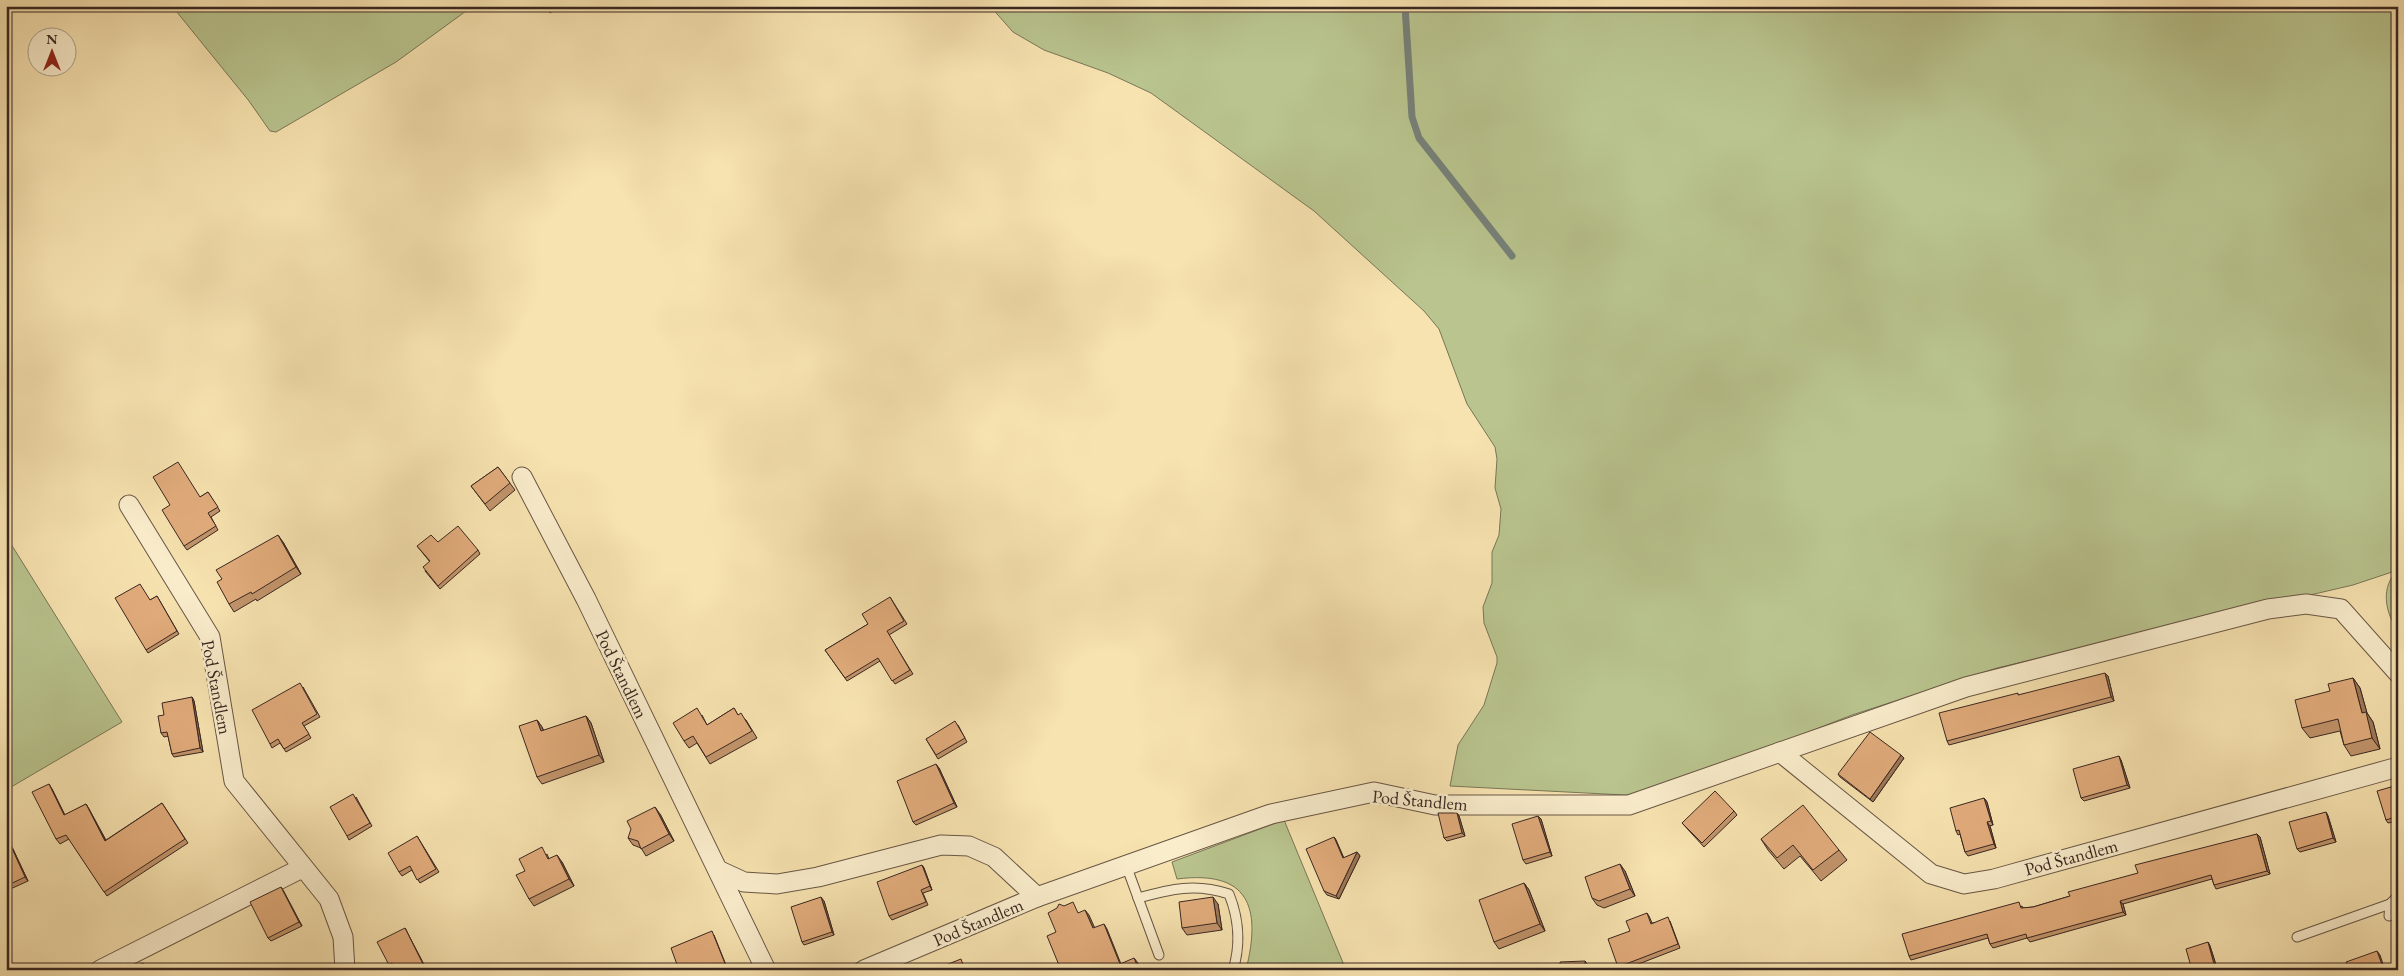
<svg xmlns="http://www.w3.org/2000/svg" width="2404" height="976" font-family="'EB Garamond',serif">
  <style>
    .green { fill: #b9c48e; stroke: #797658 }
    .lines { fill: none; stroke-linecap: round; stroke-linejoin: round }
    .stream { stroke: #768179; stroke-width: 7 }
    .service-casing { stroke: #685645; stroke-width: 11 }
    .minor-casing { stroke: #685645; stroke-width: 21 }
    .service { stroke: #faedcc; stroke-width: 9 }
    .minor { stroke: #faedcc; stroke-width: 19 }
    .wall { fill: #c2946b; stroke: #392721 }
    .shaded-wall { fill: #9e7857; stroke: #392721 }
    .building { fill: #e2ac7c; stroke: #392721 }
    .labels { text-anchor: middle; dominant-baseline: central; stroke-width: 5; stroke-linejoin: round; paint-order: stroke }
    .street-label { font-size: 18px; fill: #392721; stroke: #faedcc }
  </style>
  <rect width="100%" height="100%" fill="#f7e3b0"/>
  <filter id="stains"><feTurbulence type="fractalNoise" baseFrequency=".004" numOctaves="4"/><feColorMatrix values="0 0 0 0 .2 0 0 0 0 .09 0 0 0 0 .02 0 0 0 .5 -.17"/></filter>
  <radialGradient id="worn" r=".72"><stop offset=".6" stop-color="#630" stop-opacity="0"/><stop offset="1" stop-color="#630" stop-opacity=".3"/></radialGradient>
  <g class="green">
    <polygon points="172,6 473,6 396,62 276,132 270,131 249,101"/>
    <polygon points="990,6 2398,6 2398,570 2353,585 1997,668 1852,715 1644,796 1450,786 1458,745 1484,705 1497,663 1497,657 1484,623 1483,607 1492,583 1492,552 1499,535 1501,509 1495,488 1497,459 1495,447 1467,404 1439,329 1424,311 1314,211 1151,93 1108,73 1044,50 1013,32"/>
    <polygon points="6,536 122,722 6,790"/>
    <path d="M2398,571V630C2385,614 2380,585 2398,571Z"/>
    <path d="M1284,820L1346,970H1246C1262,906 1248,870 1177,879L1172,862Z"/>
  </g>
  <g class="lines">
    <polyline class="stream" points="1405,6 1412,117 1419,138 1512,256"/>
    <defs>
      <g id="service">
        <polyline points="1126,865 1159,955"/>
        <path d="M1138,898C1171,889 1195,883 1229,894C1239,919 1241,944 1233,970"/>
        <polyline points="2389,916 2390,904 2398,896"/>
        <polyline points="2297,937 2390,904"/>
      </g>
      <g id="minor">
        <polyline points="522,477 586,599 766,970"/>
        <polyline points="129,505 210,637 234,781 329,899 343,937 345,970"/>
        <polyline points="1780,752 1931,874 1964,884 1994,879 2398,767"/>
        <polyline points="720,871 744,882 777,884 818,877 941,845 969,846 994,857 1037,897"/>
        <polyline points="100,970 302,868"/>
        <polyline points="864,970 1037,897 1271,814 1374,792 1435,805 1629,805 1966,687 2268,609 2306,604 2341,609 2398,673"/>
      </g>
    </defs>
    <use href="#service" class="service-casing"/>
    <use href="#minor" class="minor-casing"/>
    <use href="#service" class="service"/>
    <use href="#minor" class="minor"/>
  </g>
  <g class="wall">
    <polygon points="545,6 560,6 550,13"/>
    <polygon points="498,467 515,490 490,511 471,486"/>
    <polygon points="208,492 220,511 211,517 218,530 187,550 184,546 200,497"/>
    <polygon points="283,542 301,574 257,601 256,599 234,612 229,604"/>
    <polygon points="438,542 478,550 480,554 440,589 425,571 430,562 417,546"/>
    <polygon points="157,596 179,634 148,653 146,650 150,600"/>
    <polygon points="890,597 907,624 889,635 913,674 895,684 880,661 847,681 825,650 868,624"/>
    <polygon points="2108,676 2114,701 1949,745 1947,741 2019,695"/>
    <polygon points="2353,678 2360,688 2367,713 2373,722 2380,749 2351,756 2344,745 2340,731 2310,738 2302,728 2330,691"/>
    <polygon points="303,687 320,717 304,726 311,738 286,752 280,743 272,748 270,744"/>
    <polygon points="192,697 194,701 203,752 174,757 172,754 168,736 164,737 161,733 164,715"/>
    <polygon points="734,708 738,715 746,720 757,738 710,764 697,743 689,748 684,741 702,715 707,725"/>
    <polygon points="586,716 591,723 604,762 542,784 537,777 537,720 542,727 544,731"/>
    <polygon points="958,725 967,742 938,759 926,739"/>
    <polygon points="1901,755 1904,758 1873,802 1840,777 1838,774"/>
    <polygon points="2121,760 2130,788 2084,801 2081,798"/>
    <polygon points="939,768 957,807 916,825 913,822"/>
    <polygon points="2398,785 2398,821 2388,823 2386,820"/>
    <polygon points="52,789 65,815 86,804 89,809 106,840 162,803 188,843 107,896 69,839 60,844 56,839"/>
    <polygon points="356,797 372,826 349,840 347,836"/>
    <polygon points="1984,798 1987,802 1993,825 1990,826 1996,848 1968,856 1965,852 1960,834 1958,835 1956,831"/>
    <polygon points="1734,811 1737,815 1704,847 1682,823"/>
    <polygon points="2326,812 2328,816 2336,842 2300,852 2297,849"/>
    <polygon points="1457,813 1459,816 1465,836 1447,841 1444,838"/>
    <polygon points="660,814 674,841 646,856 641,848 633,845 628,838"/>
    <polygon points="1538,816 1541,819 1552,856 1526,864 1523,860"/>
    <polygon points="2257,834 2260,837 2270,874 2216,889 2214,885 2212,879 2123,904 2126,915 2030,942 2027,938 1993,948 1990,944 1988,938 1911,960 1909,956 2022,906 2023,908 2033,907 2070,896"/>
    <polygon points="417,836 439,872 420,883 412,870 402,876 399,872"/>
    <polygon points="1334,837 1336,840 1344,858 1357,852 1360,856 1339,899 1327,895 1324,891"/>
    <polygon points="1761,839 1839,850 1847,860 1821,881 1800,856 1784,869 1768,850"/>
    <polygon points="10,844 12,847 28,881 6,891 6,845"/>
    <polygon points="547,854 549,859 562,862 574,886 534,906 529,899 525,871"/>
    <polygon points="922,865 924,868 932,890 923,893 928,905 892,920 889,916"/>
    <polygon points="1625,871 1635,896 1604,908 1597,905 1592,898"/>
    <polygon points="1524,883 1529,890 1545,931 1499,949 1494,942"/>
    <polygon points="283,890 302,926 271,941 268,938"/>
    <polygon points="824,901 834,935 804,945 802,942"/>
    <polygon points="1218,904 1222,930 1187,935 1182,928"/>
    <polygon points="1647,913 1649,916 1652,923 1670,921 1680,948 1623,970 1620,970 1618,967 1630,931"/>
    <polygon points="405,928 407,932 394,967 391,968 389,965"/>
    <polygon points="714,935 728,970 679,970"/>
    <polygon points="2208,942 2210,946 2217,968 2211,970 2192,970"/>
  </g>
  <g class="shaded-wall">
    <polygon points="278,535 283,542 301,574 296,567"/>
    <polygon points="2105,673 2108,676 2114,701 2111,697"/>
    <polygon points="2353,678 2360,688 2367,713 2373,722 2380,749 2372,738 2362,713"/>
    <polygon points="192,697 194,701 203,752 200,748"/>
    <polygon points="586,716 591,723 604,762 599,755"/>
    <polygon points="537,720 542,727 546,738 541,731"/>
    <polygon points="1901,755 1904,758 1873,802 1870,799"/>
    <polygon points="2119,756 2121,760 2130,788 2127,785"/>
    <polygon points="936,764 939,768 957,807 954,803"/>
    <polygon points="49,784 52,789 67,820 64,815"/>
    <polygon points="1984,798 1987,802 1993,825 1991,821"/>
    <polygon points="86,804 89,809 108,845 105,841"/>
    <polygon points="655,807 660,814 674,841 669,834"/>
    <polygon points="2326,812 2328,816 2336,842 2333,838"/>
    <polygon points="1457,813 1459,816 1465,836 1462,833"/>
    <polygon points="1538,816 1541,819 1552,856 1550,852"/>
    <polygon points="1987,822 1990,826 1996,848 1994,844"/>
    <polygon points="2257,834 2260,837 2270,874 2267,871"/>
    <polygon points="1334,837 1336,840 1345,862 1343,858"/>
    <polygon points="10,844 12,847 28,881 25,877"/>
    <polygon points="1357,852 1360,856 1339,899 1336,896"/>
    <polygon points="557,855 562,862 574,886 569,879"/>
    <polygon points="1620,864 1625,871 1635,896 1630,889"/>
    <polygon points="922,865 924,868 932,890 930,886"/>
    <polygon points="1524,883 1529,890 1545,931 1540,924"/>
    <polygon points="281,887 283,890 302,926 299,922"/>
    <polygon points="821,897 824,901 834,935 832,932"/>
    <polygon points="1213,897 1218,904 1222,930 1217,923"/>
    <polygon points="2120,901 2123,904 2126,915 2123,912"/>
    <polygon points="1085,910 1089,915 1097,933 1093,928"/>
    <polygon points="1104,924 1107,929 1123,969 1120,964"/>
    <polygon points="405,928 407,932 427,970 426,970"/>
    <polygon points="2208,942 2210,946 2217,968 2214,964"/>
    <polygon points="2377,951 2380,955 2385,970 2384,970"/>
    <polygon points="1134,958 1138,963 1141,970 1139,970"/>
    <polygon points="1585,961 1588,965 1588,970 1585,970"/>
  </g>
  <g class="building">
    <polygon points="545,6 552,6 547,10"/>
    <polygon points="178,462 200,497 208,492 218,507 208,513 216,526 184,546 162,510 170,505 153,477"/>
    <polygon points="498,467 510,483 485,504 471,486"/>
    <polygon points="458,526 478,550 438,586 423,567 430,561 417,546 431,535 438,542"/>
    <polygon points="278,535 296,567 252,594 251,592 229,604 217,582 222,579 216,570"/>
    <polygon points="140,584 150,600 157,596 177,631 146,650 115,598"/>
    <polygon points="890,597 904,621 887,631 910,670 892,681 878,658 845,678 825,650 868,624 862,614"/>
    <polygon points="2105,673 2111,697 1947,741 1939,713 2018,693 2018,695"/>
    <polygon points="2353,678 2362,713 2366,712 2372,738 2344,745 2338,719 2302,728 2295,700 2330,691 2328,684"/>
    <polygon points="300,683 317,714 302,723 309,734 284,749 278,739 270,744 252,710"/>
    <polygon points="192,697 200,748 172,754 167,732 161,733 158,716 164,715 162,703"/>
    <polygon points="697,708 707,725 734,708 738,715 741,713 752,731 706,757 693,736 684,741 673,723"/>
    <polygon points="586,716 599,755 537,777 519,726 537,720 541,731"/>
    <polygon points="955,721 965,738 936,755 926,739"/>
    <polygon points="1870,732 1901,755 1870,799 1838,774"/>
    <polygon points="2119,756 2127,785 2081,798 2073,769"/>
    <polygon points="936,764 954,803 913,822 897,781"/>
    <polygon points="49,784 64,815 86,804 105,841 162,803 185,839 104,892 66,835 56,839 32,792"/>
    <polygon points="2398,785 2398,816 2386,820 2377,791"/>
    <polygon points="1715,791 1734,811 1702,843 1682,823"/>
    <polygon points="353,794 370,823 347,836 330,807"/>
    <polygon points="1984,798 1991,821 1987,822 1994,844 1965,852 1959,830 1956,831 1950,808"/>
    <polygon points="1803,805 1839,850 1813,870 1793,845 1777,858 1761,839"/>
    <polygon points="655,807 669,834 641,849 638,841 628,838 631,829 627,821"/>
    <polygon points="2326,812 2333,838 2297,849 2289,822"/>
    <polygon points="1438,813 1457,813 1462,833 1444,838"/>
    <polygon points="1538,816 1550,852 1523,860 1512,824"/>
    <polygon points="2257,834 2267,871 2214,885 2211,875 2120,901 2123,912 2027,938 2026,934 1990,944 1987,934 1909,956 1902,934 2019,902 2021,908 2033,907 2070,896 2068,892 2138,873 2135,865"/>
    <polygon points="417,836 436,869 417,880 410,866 399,872 388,853"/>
    <polygon points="1334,837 1343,858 1357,852 1336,896 1324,891 1306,849"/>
    <polygon points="10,844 25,877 6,886 6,845"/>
    <polygon points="542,847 548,859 557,855 569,879 529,899 516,875 525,871 519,859"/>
    <polygon points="1620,864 1630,889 1599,901 1592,898 1585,877"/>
    <polygon points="922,865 930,886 921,890 926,902 889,916 877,882"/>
    <polygon points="1524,883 1540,924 1494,942 1479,900"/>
    <polygon points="281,887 299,922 268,938 250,902"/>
    <polygon points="821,897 832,932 802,942 791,907"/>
    <polygon points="1213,897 1217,923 1182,928 1179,902"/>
    <polygon points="1073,902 1078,913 1085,910 1093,928 1104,924 1120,964 1134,958 1139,970 1061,970 1047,936 1056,932 1048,913 1057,908 1059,904 1064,906"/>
    <polygon points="1647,913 1651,924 1668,917 1678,944 1618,967 1608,939 1630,931 1626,921"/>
    <polygon points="405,928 426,970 395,970 392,963 389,965 377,942"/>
    <polygon points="712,931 726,966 717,970 679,970 671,948"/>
    <polygon points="2208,942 2214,964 2196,970 2192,970 2186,949"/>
    <polygon points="2377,951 2384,970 2348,970 2346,962"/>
    <polygon points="961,959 965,970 933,970"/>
    <polygon points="1585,961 1585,970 1560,970 1560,962"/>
    <polygon points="143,963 147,970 116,970 128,964 130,969"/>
  </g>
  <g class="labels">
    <g class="street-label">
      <text transform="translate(622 674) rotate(64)">Pod Štandlem</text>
      <text transform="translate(217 687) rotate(79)">Pod Štandlem</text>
      <text transform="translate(1420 800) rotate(5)">Pod Štandlem</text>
      <text transform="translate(2071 857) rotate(-15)">Pod Štandlem</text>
      <text transform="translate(978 922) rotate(-23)">Pod Štandlem</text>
    </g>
  </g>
  <rect width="2404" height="976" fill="none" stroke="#f7e3b0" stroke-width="25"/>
  <rect x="8" y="8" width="2389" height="961" fill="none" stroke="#392721" stroke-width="2.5"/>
  <rect x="12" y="12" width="2379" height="951" fill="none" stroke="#392721"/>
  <g transform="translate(52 52)"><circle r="24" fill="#faedcc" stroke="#ad9e88"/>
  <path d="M0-4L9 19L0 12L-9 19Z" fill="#8f2418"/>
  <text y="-8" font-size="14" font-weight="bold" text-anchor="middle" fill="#392721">N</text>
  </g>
  <rect width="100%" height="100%" filter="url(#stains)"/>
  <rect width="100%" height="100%" fill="url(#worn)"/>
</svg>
